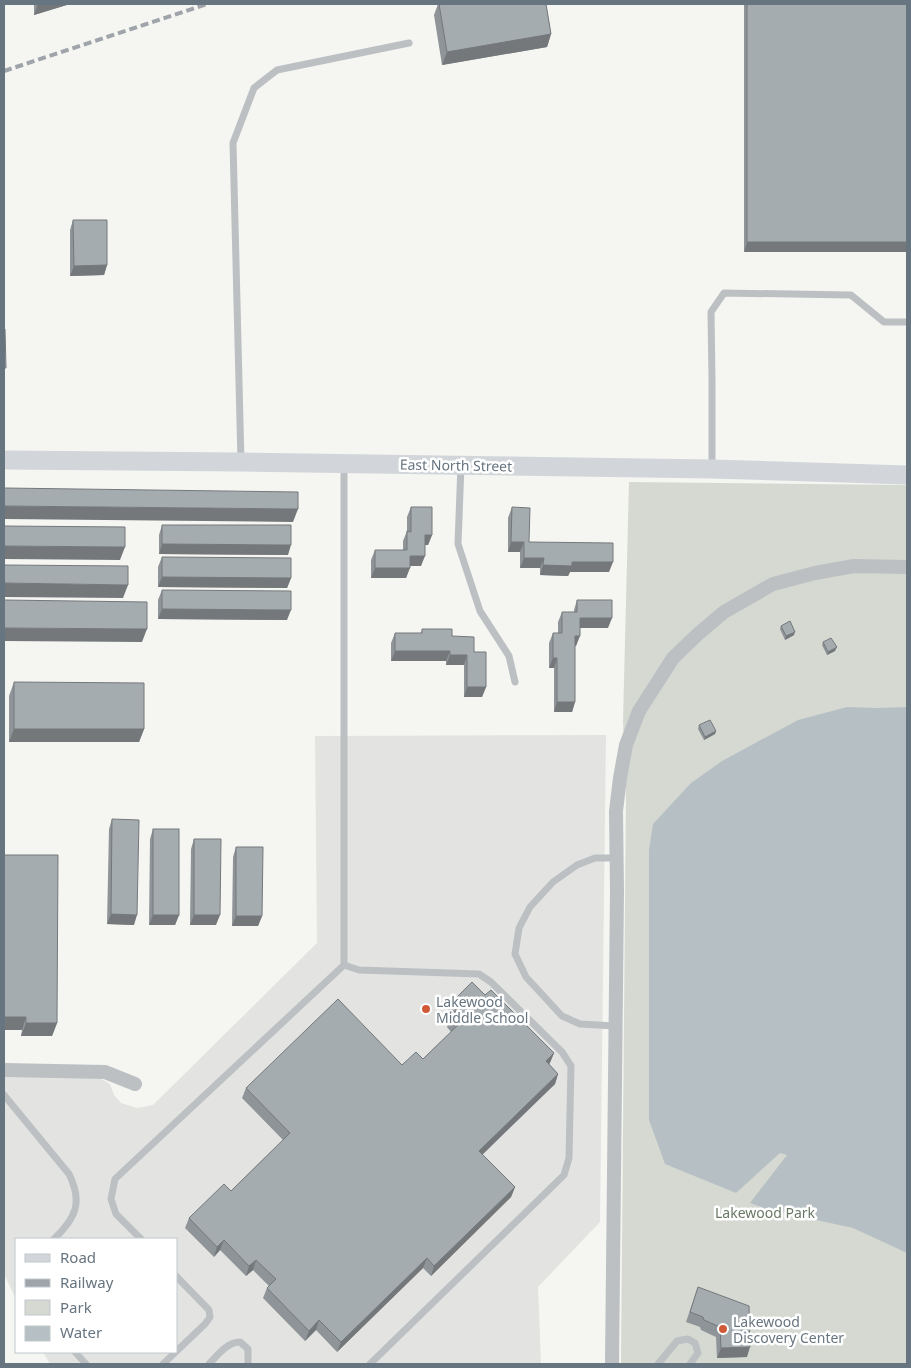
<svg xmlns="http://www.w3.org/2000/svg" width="911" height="1368" font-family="'Noto Sans',sans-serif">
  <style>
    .built { fill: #e3e4e2 }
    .green { fill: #d5d9d2 }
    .water { fill: #b6c0c4 }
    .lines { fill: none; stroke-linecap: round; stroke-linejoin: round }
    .lane { stroke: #bcc0c3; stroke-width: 7 }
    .street { stroke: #bcc0c3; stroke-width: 14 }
    .secondary { stroke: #d2d6da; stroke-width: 19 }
    .rail { stroke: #9ea4a9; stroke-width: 4; stroke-dasharray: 8 4; stroke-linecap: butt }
    .wall { fill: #8e9497 }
    .shaded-wall { fill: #74787b }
    .building { fill: #a5acb0; stroke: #74787b }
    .poi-dot { fill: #d05937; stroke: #fff; stroke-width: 2 }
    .labels { text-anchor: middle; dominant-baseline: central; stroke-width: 5; stroke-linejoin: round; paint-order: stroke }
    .street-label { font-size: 14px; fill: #677580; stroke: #fff }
    .poi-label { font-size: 14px; fill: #677580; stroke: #fff; text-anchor: start }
    .park-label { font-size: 14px; fill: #697865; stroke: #fff }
  </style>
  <rect width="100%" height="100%" fill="#f5f5f2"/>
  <polygon class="built" points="606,735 600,1222 538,1287 541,1364 50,1364 43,1352 176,1352 176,1239 16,1239 16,1299 4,1274 4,1075 100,1078 110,1084 114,1095 121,1103 137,1108 153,1105 317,943 315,736"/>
  <polygon class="green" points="629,482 907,485 907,1364 621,1364 626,790 623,721"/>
  <polygon class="water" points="847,707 876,708 907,707 907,1253 853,1228 770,1210 750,1203 787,1155 780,1153 736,1193 665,1164 649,1120 649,850 653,824 691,783 722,761 798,720"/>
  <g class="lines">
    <g class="lane">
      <polyline points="241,462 233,143 254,88 277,70 409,43"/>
      <polyline points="461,465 458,544 480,611 509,656 515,682"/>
      <polyline points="712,468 712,380 711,312 724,293 851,295 884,322 907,322"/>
      <polyline points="344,965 359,970 479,974 491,982 562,1052 571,1066 569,1158 564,1175 370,1364"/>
      <polyline points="615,1026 580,1024 562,1016 526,977 515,954 519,928 530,907 553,882 577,865 595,858 617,858"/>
      <path d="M4,1095L69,1174C83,1202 76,1218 54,1239"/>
      <polyline points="141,1239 116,1214 111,1199 115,1179 344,965 344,464"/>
      <polyline points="75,1352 86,1364"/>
      <polyline points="163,1364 205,1324 210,1317 209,1310 176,1276"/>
      <path d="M209,1364C217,1356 227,1342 240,1342L248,1349V1364"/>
      <polyline points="658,1364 677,1341 688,1339 695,1343 698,1353 690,1364"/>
    </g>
    <g class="street">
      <polyline points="4,1070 105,1072 135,1084"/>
      <polyline points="612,1364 617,891 616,811 620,778 626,745 639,711 673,658 698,634 724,612 773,584 815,573 854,566 907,567"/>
    </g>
    <polyline class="secondary" points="4,460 241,462 712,469 907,475"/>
    <polyline class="rail" points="4,71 207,4"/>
  </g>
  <g class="wall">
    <polygon points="34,4 70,4 34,15"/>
    <polygon points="438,4 546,4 551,34 547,47 442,65 434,15"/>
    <polygon points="744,4 907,4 744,252"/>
    <polygon points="73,220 107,265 104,275 70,276 70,230"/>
    <polygon points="411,507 432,535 428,545 425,545 421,566 410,566 406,578 371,578 371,560 375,550 403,550 403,541 407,531 407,517"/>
    <polygon points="512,507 529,542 609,572 570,572 568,576 540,575 540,568 520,568 520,552 508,552 508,518"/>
    <polygon points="162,525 288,555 159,554 159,535"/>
    <polygon points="162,557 291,578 287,588 158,587 158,567"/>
    <polygon points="162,590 287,620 158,619 158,600"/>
    <polygon points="577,600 608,628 580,628 576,646 575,646 575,702 572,712 554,712 554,668 549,668 549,643 553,633 558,633 558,622 562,612 574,612 574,610"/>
    <polygon points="781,626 794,635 785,640 780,629"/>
    <polygon points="422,629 452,636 474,652 486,687 482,697 464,697 464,665 446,665 446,661 391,661 391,643 395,633 421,633"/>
    <polygon points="823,642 835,651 827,655 822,645"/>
    <polygon points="14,682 144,729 139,742 9,742 9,696"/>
    <polygon points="699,725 716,731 715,734 704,740 698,729"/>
    <polygon points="112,819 134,925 107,924 109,829"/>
    <polygon points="153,829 179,915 175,925 149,925 150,839"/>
    <polygon points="194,839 216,925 190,925 191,849"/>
    <polygon points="236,847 262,916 258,926 232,926 233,857"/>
    <polygon points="4,855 57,1023 52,1036 21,1036 22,1030 4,1030"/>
    <polygon points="485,995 554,1053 549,1064 558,1074 555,1084 482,1154 515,1187 511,1197 431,1276 423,1268 337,1352 316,1330 305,1341 263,1298 267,1288 269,1286 253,1270 246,1276 220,1250 214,1257 185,1228 189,1218 231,1191 283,1140 242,1098 246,1088 402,1065 423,1059 451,1032 447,1027 450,1017 447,1014 450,1004"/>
    <polygon points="698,1287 747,1357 717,1358 716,1337 701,1330 700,1327 686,1322"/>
  </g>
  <g class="shaded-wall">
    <polygon points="38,4 70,4 34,15"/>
    <polygon points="551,34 547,47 442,65 447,52"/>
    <polygon points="747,242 907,242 907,252 744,252"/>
    <polygon points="107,265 104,275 70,276 74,266"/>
    <polygon points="4,506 298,509 293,522 4,519"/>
    <polygon points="425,535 432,535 428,545 421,545"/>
    <polygon points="511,542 524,542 520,552 508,552"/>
    <polygon points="162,544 291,545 288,555 159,554"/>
    <polygon points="4,546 125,547 120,560 4,559"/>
    <polygon points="410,556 425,556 421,566 406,566"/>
    <polygon points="524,558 544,558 540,568 520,568"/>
    <polygon points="572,562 613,562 609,572 570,572 568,576 540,575 543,565"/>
    <polygon points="375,568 410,568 406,578 371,578"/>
    <polygon points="162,577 291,578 287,588 158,587"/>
    <polygon points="4,583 128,585 123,598 4,597"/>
    <polygon points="162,609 291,610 287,620 158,619"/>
    <polygon points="580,618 612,618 608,628 576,628"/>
    <polygon points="4,628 147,629 142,642 4,641"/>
    <polygon points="795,632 794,635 785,640 786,636"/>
    <polygon points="575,636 580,636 576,646 572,646"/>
    <polygon points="837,647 835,651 827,655 828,652"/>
    <polygon points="395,651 450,651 446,661 391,661"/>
    <polygon points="450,655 467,655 464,665 446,665"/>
    <polygon points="553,658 557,658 554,668 549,668"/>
    <polygon points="467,687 486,687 482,697 464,697"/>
    <polygon points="557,702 575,702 572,712 554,712"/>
    <polygon points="14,729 144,729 139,742 9,742"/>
    <polygon points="716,731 715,734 704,740 705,737"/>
    <polygon points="111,914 137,915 134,925 107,924"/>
    <polygon points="153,915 179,915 175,925 149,925"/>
    <polygon points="194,915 220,915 216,925 190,925"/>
    <polygon points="236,916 262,916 258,926 232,926"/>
    <polygon points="4,1017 26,1017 22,1030 4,1030"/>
    <polygon points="26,1023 57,1023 52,1036 21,1036"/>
    <polygon points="554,1053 550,1063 542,1071 546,1061"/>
    <polygon points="558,1074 555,1084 476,1161 479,1151"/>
    <polygon points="515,1187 511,1197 431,1276 434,1266"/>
    <polygon points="224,1240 220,1250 214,1257 217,1247"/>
    <polygon points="427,1258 423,1268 337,1352 341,1342"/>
    <polygon points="256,1260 253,1270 246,1276 249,1266"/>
    <polygon points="319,1320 316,1330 305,1341 309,1331"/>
    <polygon points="750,1347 747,1357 717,1358 721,1348"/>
  </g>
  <g class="building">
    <polygon points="439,4 546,4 551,34 447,52"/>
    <rect x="747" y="4" width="160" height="238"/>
    <polygon points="73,220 107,220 107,265 74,266"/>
    <polygon points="4,329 5,329 6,368 4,368"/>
    <polygon points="4,488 298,492 298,509 4,506"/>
    <polygon points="411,507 432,507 432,535 425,535 425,556 410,556 410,568 375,568 375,550 407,550 407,531 411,532"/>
    <polygon points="512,507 530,508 529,542 613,543 613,562 572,562 572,566 543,565 544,558 524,558 524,542 511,542"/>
    <polygon points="162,525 291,525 291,545 162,544"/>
    <polygon points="4,526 125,527 125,547 4,546"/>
    <polygon points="162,557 291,558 291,578 162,577"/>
    <polygon points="4,565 128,566 128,585 4,583"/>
    <polygon points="162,590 291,591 291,610 162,609"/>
    <polygon points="4,600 147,602 147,629 4,628"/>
    <polygon points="577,600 612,600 612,618 580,618 580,636 575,636 575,702 557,702 557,658 553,658 553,633 562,633 562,612 577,612"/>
    <polygon points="790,621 795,632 786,636 781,626"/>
    <polygon points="422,629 452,629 452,636 474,637 474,652 486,652 486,687 467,687 467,655 450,655 450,651 395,651 395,633 422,633"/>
    <polygon points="831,638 837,647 828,652 823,642"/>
    <polygon points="14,682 144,683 144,729 14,729"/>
    <polygon points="710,720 716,731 705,737 699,725"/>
    <polygon points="112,819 139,820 137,915 111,914"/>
    <rect x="153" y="829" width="26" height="86"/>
    <polygon points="194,839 221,839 220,915 194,915"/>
    <polygon points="236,847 263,847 262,916 236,916"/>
    <polygon points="4,855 58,855 57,1023 26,1023 26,1017 4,1017"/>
    <polygon points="472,982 485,995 491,990 554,1053 546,1061 558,1074 479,1151 515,1187 434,1266 427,1258 341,1342 319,1320 309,1331 267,1288 276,1279 256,1260 249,1266 224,1240 217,1247 189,1218 224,1184 231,1191 290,1133 246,1088 338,999 402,1065 416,1052 423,1059 458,1025 450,1017 457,1010 450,1004"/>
    <polygon points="698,1287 749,1306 750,1347 721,1348 720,1327 704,1320 703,1317 690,1312"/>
  </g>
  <g class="poi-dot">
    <circle cx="426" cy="1009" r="5"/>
    <circle cx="723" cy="1329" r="5"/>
  </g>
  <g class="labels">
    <g class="street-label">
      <text transform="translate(456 465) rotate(1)">East North Street</text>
    </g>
    <g class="poi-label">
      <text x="436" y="1001">Lakewood<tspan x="436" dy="16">Middle School</tspan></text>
      <text x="733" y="1321">Lakewood<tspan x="733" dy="16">Discovery Center</tspan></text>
    </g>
    <g class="park-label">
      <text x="765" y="1212">Lakewood Park</text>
    </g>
  </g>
  <rect width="911" height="1368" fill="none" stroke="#677580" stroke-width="10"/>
  <rect x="15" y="1238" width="162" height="115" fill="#ffffff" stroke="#c2c8cc"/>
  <rect x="25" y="1254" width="25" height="8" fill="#d2d6da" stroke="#c2c8cc"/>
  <text x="60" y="1263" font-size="15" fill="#677580">Road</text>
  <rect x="25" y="1279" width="25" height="8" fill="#9ea4a9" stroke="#c2c8cc"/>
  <text x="60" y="1288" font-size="15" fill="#677580">Railway</text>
  <rect x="25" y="1300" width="25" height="15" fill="#d5d9d2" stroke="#c2c8cc"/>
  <text x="60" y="1313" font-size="15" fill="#677580">Park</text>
  <rect x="25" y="1326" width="25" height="15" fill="#b6c0c4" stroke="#c2c8cc"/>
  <text x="60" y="1338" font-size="15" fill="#677580">Water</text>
</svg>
